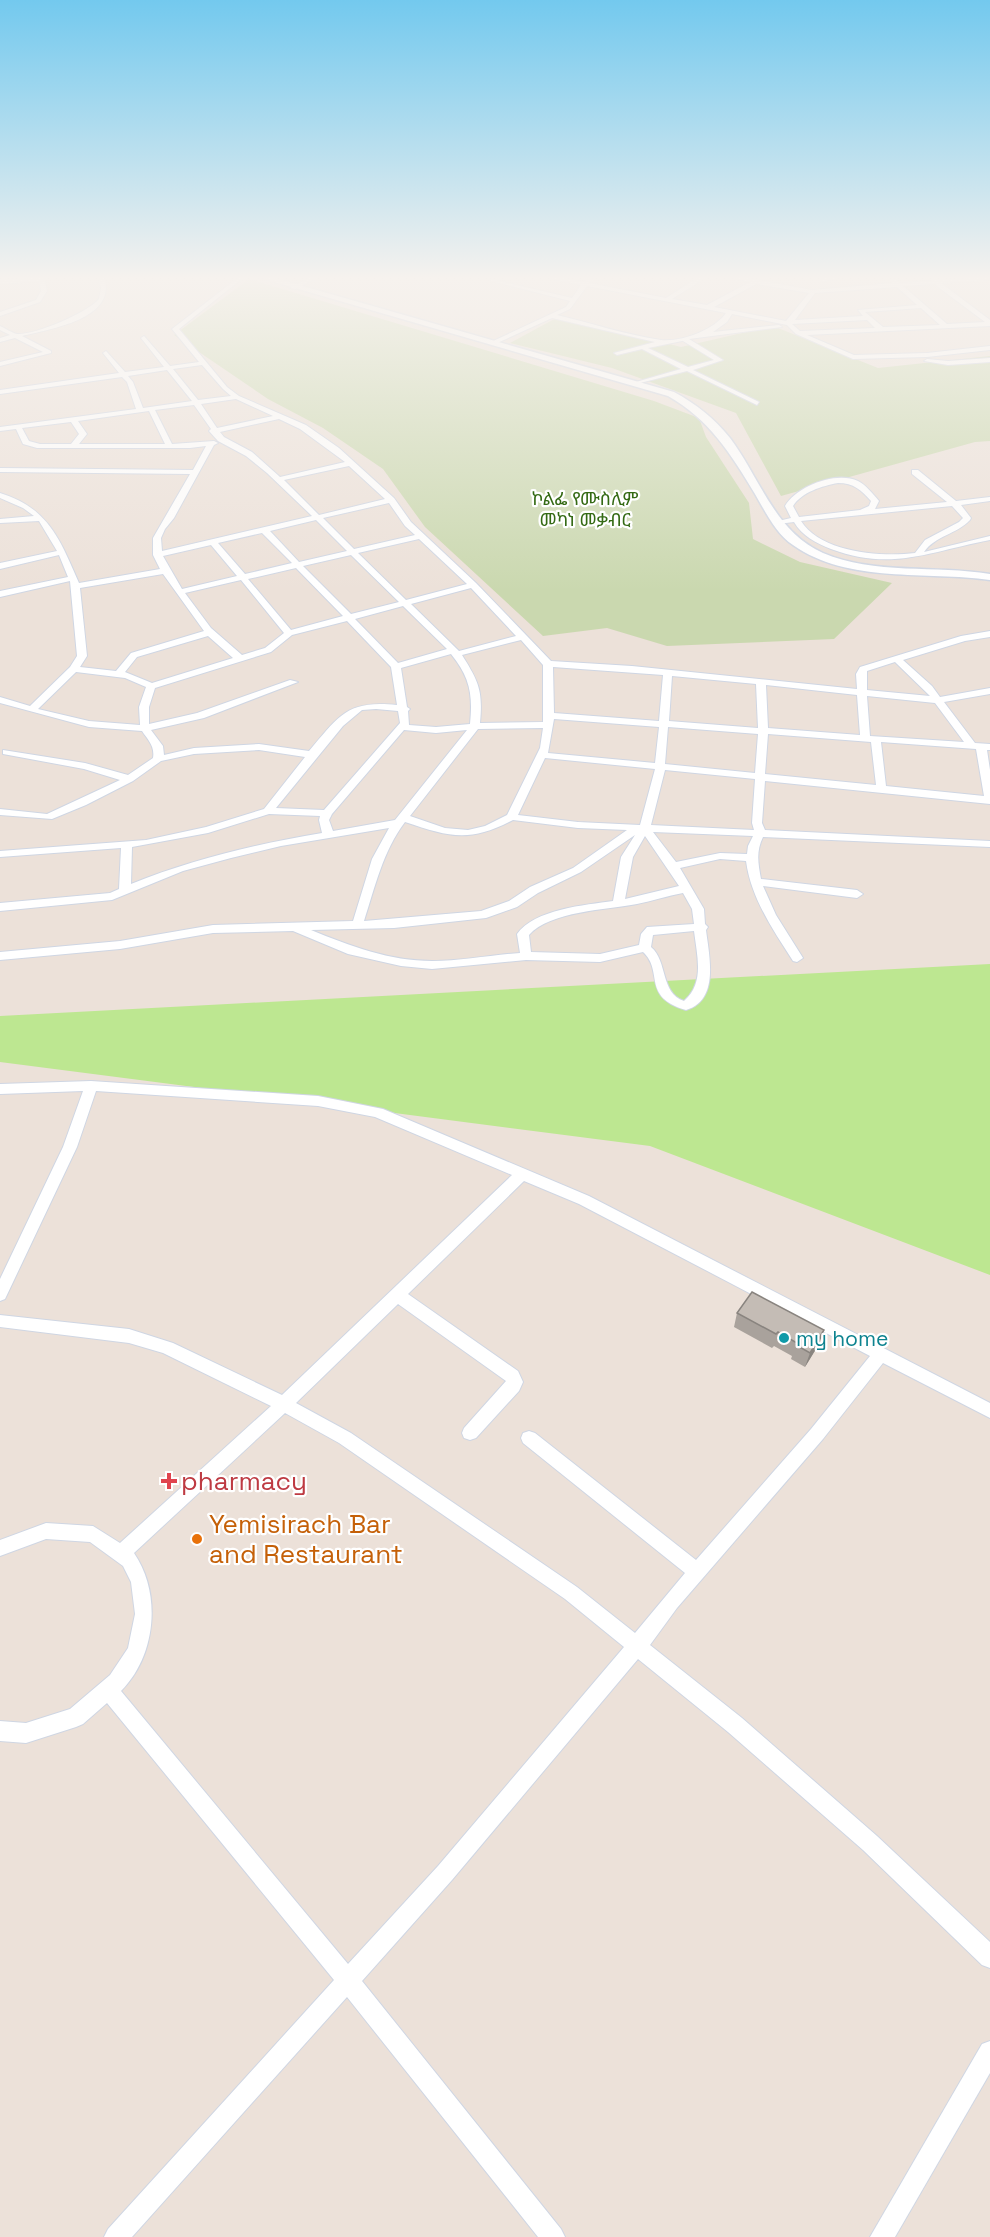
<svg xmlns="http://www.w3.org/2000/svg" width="990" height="2237" font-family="'Space Grotesk','Noto Sans Ethiopic',sans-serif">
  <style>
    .green { fill: #bde791 }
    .cemetery { fill: #cad8af }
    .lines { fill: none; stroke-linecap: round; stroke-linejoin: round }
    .minor-casing { stroke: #cfd6e3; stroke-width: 2 }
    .tertiary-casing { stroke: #cfd6e3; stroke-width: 3 }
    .minor { fill: #fff; fill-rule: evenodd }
    .tertiary { fill: #fff; fill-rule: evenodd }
    .wall { fill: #a9a29c }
    .shaded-wall { fill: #89847f }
    .building { fill: #c4bcb5; stroke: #89847f; stroke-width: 1.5 }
    .culture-dot { fill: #0f9aa8; stroke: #fff; stroke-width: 2 }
    .health-dot { fill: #e0444e; stroke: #fff; stroke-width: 2 }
    .food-dot { fill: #e8710a; stroke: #fff; stroke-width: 2 }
    .labels { text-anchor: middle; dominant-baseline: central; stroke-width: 4.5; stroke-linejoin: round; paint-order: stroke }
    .far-park-label { font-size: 18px; fill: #346a14; stroke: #fff }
    .culture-label { font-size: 21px; fill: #0d838f; stroke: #fff; text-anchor: start }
    .near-health-label { font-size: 26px; fill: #be3a42; stroke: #fff; text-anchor: start }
    .near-food-label { font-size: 26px; fill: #c56008; stroke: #fff; text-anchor: start }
  </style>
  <rect width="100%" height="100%" fill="#ece1d9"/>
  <polygon class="green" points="990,964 990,1275 650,1146 0,1062 0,1016"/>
  <g class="cemetery">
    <polygon points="249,279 654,401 699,418 706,437 749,503 753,539 800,562 892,583 834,639 667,646 607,628 543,636 425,527 383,469 323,428 268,399 174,335"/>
    <polygon points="560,316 681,347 773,326 878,368 990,356 990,441 975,442 781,496 736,413 612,368 510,343"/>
  </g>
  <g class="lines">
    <defs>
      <g id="minor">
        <polygon points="44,277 47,291 40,302 0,316 0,312 36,300 41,291 39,281 0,284 0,280"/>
        <path d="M98,277H104C118,319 50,329 22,336L51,351V353L0,366V362L43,352L15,338L0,342V338L10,335L0,330V326C5,328 12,333 17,334C35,335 87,313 99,299L101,288Z"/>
        <path d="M239,277H249L239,281L179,329L227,387L239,396L306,425L339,448L394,498L411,522L476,583L551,661L632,666L857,689L856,674L860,667L961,636L990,631V637L965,641L903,660L932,686L940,697L990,688V694L944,702L975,743L990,744V750H987L990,770V804L765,781L762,823L765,830L990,841V847L763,837C756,851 758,863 761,879L857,890L863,894L857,898L763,886L776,915L803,958L797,962L793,961C773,930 751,898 746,861L720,859L680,868L704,909L705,924L708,927L706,930C709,955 720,1000 686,1010C641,997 664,971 643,952L600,962L526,960L432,969L401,966L348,954L293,931L213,933L120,949L0,960V952L120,941L213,925L353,921L372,859L389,828L281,846L231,858L183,871L112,900L0,911V903L110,893L119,889L121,848L0,857V851L146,840L206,827L264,809L305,757L259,750L194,754L161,761L133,781L86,805L52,819L0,815V809L47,814L120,780L84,769L3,754V750L85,763L128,775L153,758C155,746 148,740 142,731L89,727L0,703V697L30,706L70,667L77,656L70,581L0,597V591L68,577L59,555L0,569V563L57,551L39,521L0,523V519L34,516L23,508L0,498V493C49,508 60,540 79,583L160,569L153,555V538L190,474L0,472V468L193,470L206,446L190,448H37L23,444L16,429L0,431V427L136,409L127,382L122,377L0,394V390L119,373L103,353L106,351L125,372L164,367L141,338L144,336L170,366L199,362L172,329ZM202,365L223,389L231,396L198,400L173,369ZM167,370L192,401L143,408L133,382L128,376ZM236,399L273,416L217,428L201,404ZM194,405L211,429L209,431L218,441L246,456L267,473L312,516L162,551L161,538L165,529L174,518L214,445L218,443L214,441L172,444L155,410ZM149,411L165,444H79L87,434L78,421ZM279,419L300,429L345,462L280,477L252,452L224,437L220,432ZM71,422L79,434L71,444H40L29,441L22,428ZM349,466L385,499L319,515L284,480ZM389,503L405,526L415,535L354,549L323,518ZM316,520L347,551L299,562L270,531ZM262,533L292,563L245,574L218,543ZM419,539L467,584L406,600L358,553ZM211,545L237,576L182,589L163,556ZM351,555L399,602L351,614L303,566ZM296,568L343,616L291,630L248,579ZM163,574L204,631L131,653L116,671L80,667L87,656L80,588ZM241,580L284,633L265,648L242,655L211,628L185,593ZM471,588L516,636L459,651L411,604ZM403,606L447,649L398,663L355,619ZM347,621L391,667L397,705C347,700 340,715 309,751L259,744L194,748L164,755L163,746L151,730L204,718L298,682L290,680L197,713L149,724V707L155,688L271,652L292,635ZM208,636L233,658L152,683L125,672L137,657ZM521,640L543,665V722L480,723C483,691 479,682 462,655ZM451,654C470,677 473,695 470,724L436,727L409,725L408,711L410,709L407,707L401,668ZM895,662L930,696L867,690V671ZM553,667L663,675L659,721L554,713ZM76,672L125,678L146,687L139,707L140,725L89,721L38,709ZM672,676L756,684L758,728L669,721ZM766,685L857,695L860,735L768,728ZM867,696L935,703L964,742L870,736ZM376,709L398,711L400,723L324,810L276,808L343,726L362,710ZM554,719L659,727L655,763L548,753ZM668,727L758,734L755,773L665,764ZM543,728L540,748L507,815L485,826L468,830L445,828L410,816L478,729ZM404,730L436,733L467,730L395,820L333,831L329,820L332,814ZM768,734L871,742L876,785L765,774ZM881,742L976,749L984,796L886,786ZM545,758L655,769L640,825L578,822L518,815ZM665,770L755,779L752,823L754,830L651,825ZM269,814L320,816L319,820L322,833C256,844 193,859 131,884L132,847L208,833ZM513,820L578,828L627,830L573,868L530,887L509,901L481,911L364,921C375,887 383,851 405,822C450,837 469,843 513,820ZM653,832L753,836L748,846L747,854L720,853L676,862ZM635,835L621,857L613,901C585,905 535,909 517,934L520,953C491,955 461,961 432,961C390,961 350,946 311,930L394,928L486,918L517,907L538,893L581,872ZM645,836L679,886L625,899L633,857ZM683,893L692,909L694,924L647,927L641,934L639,945L600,954L531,952L529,935C550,911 607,910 637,904C652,901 667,896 683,893ZM694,931C697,956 705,983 684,1001C660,993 668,961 651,947L653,935Z"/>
        <polygon points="311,277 319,277 295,289 290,288"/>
        <path d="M543,277H557L584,282L589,277L592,279L589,283L666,298L699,277H707L672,299L707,305L750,282L726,277H741L812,290L893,283L890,280L893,278L900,283L932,281L934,277L938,280L990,277V280L941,283L990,320V326L807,335L854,355L927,353L990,346V350L927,357L853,359L796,334L787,325L732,314L727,322L713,332L779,325L782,327L689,339L723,360L693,370L759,402L757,405L687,371L636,384V382L681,369L642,349L617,355L614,353L655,342L552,318L495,344H491V342L566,307L570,301L491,281V279L572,298L581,285ZM756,284L809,293L786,321L714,307ZM935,284L938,287L985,322L947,324L903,286ZM587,286L726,313C714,330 682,342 661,340C626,335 591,323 557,315L570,309ZM897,287L917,305L858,310L863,316L795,320L815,293ZM921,308L940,325L883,327L865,312ZM867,320L875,328L800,331L792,324ZM682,341H683L714,360L688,367L648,348Z"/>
        <polygon points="827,277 842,277 822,282 819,280"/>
        <polygon points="990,358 990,362 948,365 924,361 927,359 948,361"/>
        <path d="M912,470H918L956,501L990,497V501L961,505L971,518L970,520C957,534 935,536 924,552L990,536V540C931,551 892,572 831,549C816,543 802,536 794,522L778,524L774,522L791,518L785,506C797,486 836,471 858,481C866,485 873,494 879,501L875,509L947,502L912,474ZM838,483C854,483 861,490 871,501L869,506L860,510L799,517L793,506C802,492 822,486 838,483ZM952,506L963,518L959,522L925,540L915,553C882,557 821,553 801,521Z"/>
        <path d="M91,1081L318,1096L383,1109L589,1196L990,1403V1418L883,1363L823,1439L677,1608L650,1645L742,1718L877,1836L990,1942V1968L982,1965L863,1850L728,1732L638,1659L452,1880L362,1981L561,2229L565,2237H538L347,1997L132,2237H104L108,2229L334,1980L107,1703L83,1724L76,1727L26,1743L0,1741V1721L26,1723L70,1709L110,1675L128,1648L135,1614L131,1582L123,1566L90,1542L46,1539L0,1556V1540L46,1523L93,1526L120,1543L271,1406L163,1353L129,1343L0,1327V1315L129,1329L173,1343L282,1395L512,1175L375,1117L318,1106L96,1091L77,1147L5,1299L0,1301V1279L63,1147L83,1091L0,1094V1084ZM524,1181L579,1204L870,1356L811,1429L696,1560L535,1433L529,1431L523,1433L521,1438L523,1443L685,1573L635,1633L577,1587L351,1433L296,1403L398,1304L506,1381L464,1428L462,1433L464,1438L470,1440L476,1438L519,1391L523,1382L518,1371L408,1294ZM285,1413L339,1443L565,1599L624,1647L438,1866L348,1964L121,1691C156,1656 162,1594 134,1553Z"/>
        <polygon points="990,2041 990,2073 895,2237 870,2237 982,2044"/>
      </g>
      <path id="tertiary" d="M257,277H271L674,392C696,404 714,418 730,438C760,478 775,532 823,553C874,575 936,565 990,574V580C927,571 848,584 793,545C776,534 765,511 755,494C731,454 709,419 668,396Z"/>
    </defs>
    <use href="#minor" class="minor-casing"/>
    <use href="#tertiary" class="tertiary-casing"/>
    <use href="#minor" class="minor"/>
    <use href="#tertiary" class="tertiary"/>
  </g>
  <polygon class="wall" points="737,1313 819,1344 805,1367 791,1359 792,1356 774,1346 772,1348 734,1327"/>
  <polygon class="shaded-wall" points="824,1330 819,1344 805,1367 810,1353"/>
  <polygon class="building" points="752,1292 824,1330 810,1353 796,1345 797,1343 778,1332 776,1334 737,1313"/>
  <linearGradient id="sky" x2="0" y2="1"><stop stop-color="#73c9ee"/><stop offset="0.47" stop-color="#f6f2ee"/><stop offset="1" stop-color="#f6f2ee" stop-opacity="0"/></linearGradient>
  <rect width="990" height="591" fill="url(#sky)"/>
  <circle class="culture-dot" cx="784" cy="1338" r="6"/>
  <path class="health-dot" d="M166 1472h6v6h6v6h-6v6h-6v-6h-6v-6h6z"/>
  <circle class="food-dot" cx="197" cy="1539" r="6"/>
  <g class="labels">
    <g class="far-park-label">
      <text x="585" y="498">ኮልፌ የሙስሊም<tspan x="585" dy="21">መካነ መቃብር</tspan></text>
    </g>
    <g class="culture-label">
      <text x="796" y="1338">my home</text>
    </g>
    <g class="near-health-label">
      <text x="181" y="1481">pharmacy</text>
    </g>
    <g class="near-food-label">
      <text x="209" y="1524">Yemisirach Bar<tspan x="209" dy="30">and Restaurant</tspan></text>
    </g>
  </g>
</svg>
